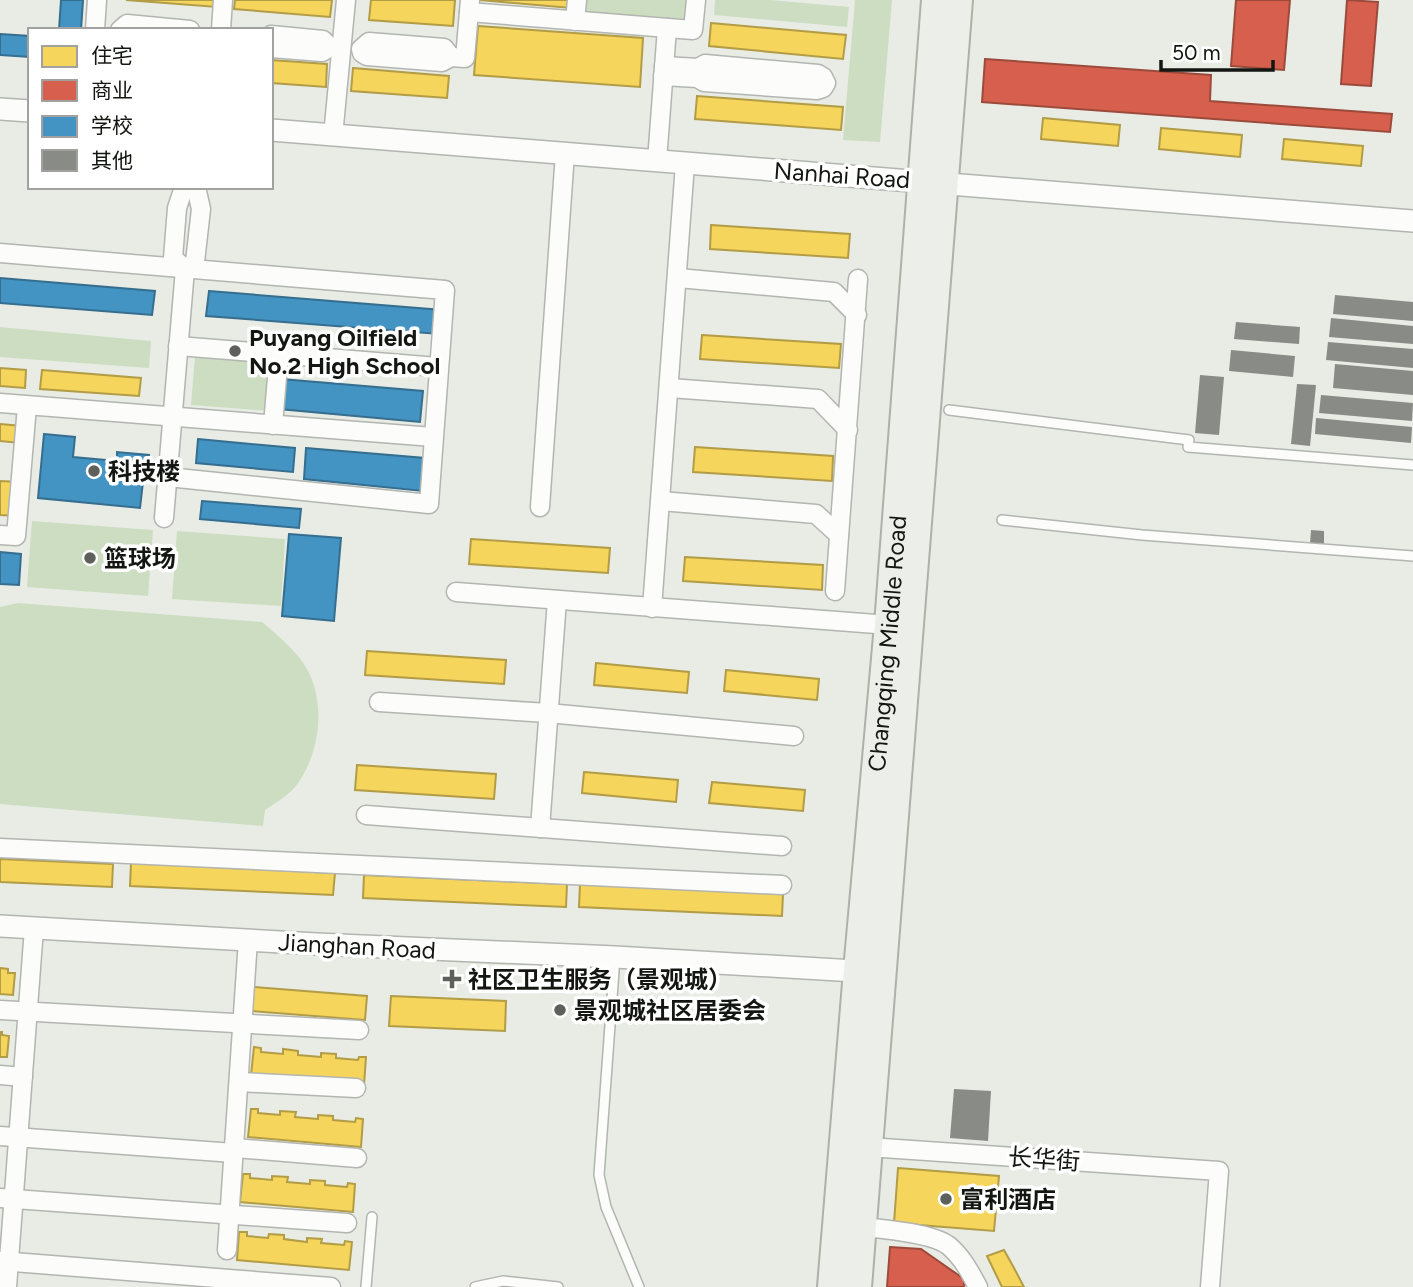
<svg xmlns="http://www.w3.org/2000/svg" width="1413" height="1287" font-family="Figtree,'Noto Sans SC',sans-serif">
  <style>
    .green { fill: #cdddc1 }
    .homes { fill: #f6d55c; stroke: #b29c46; stroke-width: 2 }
    .shops { fill: #d6604d; stroke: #9c4a3b; stroke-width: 2 }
    .schools { fill: #4393c3; stroke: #356e8e; stroke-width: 2 }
    .building { fill: #888b86 }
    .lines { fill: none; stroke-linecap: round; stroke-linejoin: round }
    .service-casing { stroke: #b2b5b0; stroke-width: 12 }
    .minor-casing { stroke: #b2b5b0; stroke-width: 21 }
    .tertiary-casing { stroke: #b2b5b0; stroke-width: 24 }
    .primary-casing { stroke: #acb2a7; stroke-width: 32 }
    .service { stroke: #fcfcfb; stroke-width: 9 }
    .minor { stroke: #fcfcfb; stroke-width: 18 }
    .tertiary { stroke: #fcfcfb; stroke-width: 21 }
    .primary { stroke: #ecefe9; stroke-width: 28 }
    .poi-dot { fill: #5e615b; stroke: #fff; stroke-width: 2.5 }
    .labels { text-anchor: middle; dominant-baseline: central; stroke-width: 7; stroke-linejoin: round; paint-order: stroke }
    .street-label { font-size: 24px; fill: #131611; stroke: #fff }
    .poi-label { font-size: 24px; font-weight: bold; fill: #131611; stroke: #fff; text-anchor: start }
  </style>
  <rect width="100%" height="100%" fill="#e8ece5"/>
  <g class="green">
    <polygon points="582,0 690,0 689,19 581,12"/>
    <polygon points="715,0 770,0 849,7 847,27 714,15"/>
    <polygon points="855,0 892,0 880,142 843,140"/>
    <polygon points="0,327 151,341 149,368 0,357"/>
    <polygon points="195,357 272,363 269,411 191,405"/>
    <polygon points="32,521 153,530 148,596 27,587"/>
    <polygon points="177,531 285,539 281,606 172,599"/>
    <path d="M18,603L262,622C278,636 296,650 307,669C326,703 320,752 298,783C291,794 275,803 265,810L263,826L0,804V607Z"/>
  </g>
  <g class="homes">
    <polygon points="126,0 218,0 217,7"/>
    <polygon points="235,0 332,0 330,17 234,9"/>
    <polygon points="371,0 455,0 453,26 369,20"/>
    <polygon points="480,0 572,0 571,8"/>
    <polygon points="711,23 846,35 843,59 709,46"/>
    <polygon points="478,26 643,38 640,87 474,75"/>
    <polygon points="271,60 327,64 326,87 271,83"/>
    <polygon points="353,68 449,76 447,98 351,91"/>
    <polygon points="697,96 843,107 841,130 695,119"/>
    <polygon points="1043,118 1120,125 1118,146 1041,139"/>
    <polygon points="1161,128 1242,135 1240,157 1159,149"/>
    <polygon points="1284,139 1363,146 1361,166 1282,159"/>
    <polygon points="711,225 850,234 848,258 710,249"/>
    <polygon points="702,335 841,344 839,368 700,359"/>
    <polygon points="0,368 26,370 25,388 0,386"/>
    <polygon points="42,370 141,378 139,396 40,389"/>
    <polygon points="0,424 22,426 20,443 0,441"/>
    <polygon points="695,447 833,456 832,481 693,472"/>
    <polygon points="0,481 18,482 16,516 0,515"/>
    <polygon points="471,539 610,548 608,573 469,564"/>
    <polygon points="685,557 823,565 822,590 683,581"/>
    <polygon points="367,651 506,660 504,684 365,675"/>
    <polygon points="596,663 689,672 687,693 594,685"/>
    <polygon points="726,670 819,679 817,700 724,691"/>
    <polygon points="357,765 496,774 494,799 355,790"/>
    <polygon points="584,772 678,780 676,802 582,793"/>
    <polygon points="712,782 805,790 803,811 709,803"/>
    <polygon points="0,859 113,864 112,887 0,882"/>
    <polygon points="131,863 335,873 333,895 130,886"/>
    <polygon points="364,875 567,884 566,907 363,898"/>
    <polygon points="580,884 783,894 782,916 579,907"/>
    <polygon points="0,968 8,969 8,973 15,973 13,995 0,994"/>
    <polygon points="253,987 367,996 365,1020 252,1011"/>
    <polygon points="391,996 506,1001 505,1031 389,1026"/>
    <polygon points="0,1032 2,1032 2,1035 9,1036 7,1057 0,1057"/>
    <polygon points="254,1047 261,1048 261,1052 283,1054 283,1049 298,1051 298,1055 321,1057 321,1053 336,1054 336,1058 358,1060 359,1057 366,1057 364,1085 251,1075"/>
    <polygon points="251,1109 258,1109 258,1113 280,1115 280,1111 296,1112 295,1117 318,1119 318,1115 333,1116 333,1120 355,1122 356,1118 363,1119 361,1147 248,1137"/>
    <polygon points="898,1168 999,1176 994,1231 894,1223"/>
    <polygon points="243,1174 250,1174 250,1178 272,1180 272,1176 288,1177 287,1182 310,1184 310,1180 325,1181 325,1185 347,1187 348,1183 355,1184 353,1212 240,1202"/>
    <polygon points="239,1232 247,1232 247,1236 268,1238 269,1234 284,1235 284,1239 307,1242 307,1238 322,1239 321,1243 344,1245 345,1241 352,1242 349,1270 237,1260"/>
    <polygon points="1004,1250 1014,1268 1024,1287 1002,1287 987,1256"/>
  </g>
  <g class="shops">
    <polygon points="1236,0 1290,0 1284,70 1231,66"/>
    <polygon points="1347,0 1378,2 1371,86 1341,84"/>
    <polygon points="985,59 1211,75 1210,101 1392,114 1390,132 982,102"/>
    <polygon points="890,1247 921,1249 964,1279 964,1287 887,1287"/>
  </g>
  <g class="schools">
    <polygon points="61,0 83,0 81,30 59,30"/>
    <polygon points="0,34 30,36 30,57 0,55"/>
    <polygon points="0,278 155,291 152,315 0,303"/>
    <polygon points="209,291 442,310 439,334 206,316"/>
    <polygon points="281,379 423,391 420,422 279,409"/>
    <polygon points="44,434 75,437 73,457 117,461 117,452 149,455 146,482 143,482 140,508 38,498"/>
    <polygon points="198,439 295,448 293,472 196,463"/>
    <polygon points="306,448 425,458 423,491 304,479"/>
    <polygon points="202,501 301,509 299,528 200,519"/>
    <polygon points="289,534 341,538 334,621 282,616"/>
    <polygon points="0,552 21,554 19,585 0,584"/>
  </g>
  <g class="building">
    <polygon points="1335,295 1413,302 1413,321 1333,314"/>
    <polygon points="1331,318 1413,326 1413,344 1329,337"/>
    <polygon points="1236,322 1300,327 1299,344 1234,339"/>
    <polygon points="1328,342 1413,349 1413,368 1326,360"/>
    <polygon points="1231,350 1295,356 1293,377 1229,371"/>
    <polygon points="1335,364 1413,371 1413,395 1333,388"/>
    <polygon points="1200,375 1224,377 1219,435 1195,433"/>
    <polygon points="1297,384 1316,385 1310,446 1291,444"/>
    <polygon points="1321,395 1413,403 1412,421 1319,413"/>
    <polygon points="1316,418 1412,427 1411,443 1315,434"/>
    <polygon points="1311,530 1324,531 1324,545 1310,544"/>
    <polygon points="954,1089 991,1091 988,1141 950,1138"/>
  </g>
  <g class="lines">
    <defs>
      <g id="service">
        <polyline points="949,410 1189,440 1188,447 1413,465"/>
        <polyline points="1002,520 1142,535 1413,556"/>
        <polyline points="615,957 599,1175 606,1207 639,1287"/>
        <polyline points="366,1287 372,1217"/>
        <polyline points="475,1287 503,1281 558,1287"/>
      </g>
      <g id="minor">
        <polyline points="469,12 693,30 696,0"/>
        <polyline points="575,21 577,0"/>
        <polyline points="95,30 97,0"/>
        <polyline points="120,30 127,24 190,30"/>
        <polyline points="221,30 223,0"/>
        <polyline points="271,35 323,40 330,47 322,52 271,48"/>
        <polygon points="369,42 444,48 451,57 442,62 367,56 362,53 361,49"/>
        <polyline points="451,57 465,58 470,0"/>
        <polyline points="663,76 697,78 704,82 817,90 823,88 826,83 823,77 818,74 705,64 698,68 664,66"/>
        <polyline points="333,136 346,0"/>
        <polyline points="657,161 667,28"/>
        <polyline points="184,187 177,208 173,258 185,269"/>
        <polyline points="0,253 445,290 429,504 168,477"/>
        <polyline points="678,278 834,292 857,315"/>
        <polyline points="178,346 438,367"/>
        <polyline points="670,388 818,399 848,430"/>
        <polyline points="0,403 433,437"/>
        <polyline points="273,425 279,354"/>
        <polyline points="661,501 816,514 839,535"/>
        <polyline points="540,507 565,153"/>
        <polyline points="164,518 185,269 195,262 201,209 196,187"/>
        <polyline points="0,535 16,536 27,406"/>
        <polyline points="835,591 858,279"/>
        <polyline points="456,592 889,625"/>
        <polyline points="652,608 685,164"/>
        <polyline points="379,702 548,713 794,736"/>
        <polyline points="366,815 782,846"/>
        <polyline points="540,828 557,600"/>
        <polyline points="0,848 782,885"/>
        <polyline points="0,1010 359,1030"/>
        <polyline points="0,1075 23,1077"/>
        <polyline points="239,1082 356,1088"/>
        <polyline points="0,1136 234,1153"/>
        <polyline points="868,1147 1219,1171 1210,1287"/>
        <polyline points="235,1148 357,1158"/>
        <polyline points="0,1198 347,1223"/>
        <path d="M862,1227C883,1229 933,1233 949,1246C962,1257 970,1272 978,1287"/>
        <polyline points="227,1250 248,940"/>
        <polyline points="0,1261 331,1287"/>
        <polyline points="7,1287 34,928"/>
      </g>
      <g id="tertiary">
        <polyline points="0,109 30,111"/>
        <polyline points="271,130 1413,221"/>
        <polyline points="0,926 317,944 615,957 872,972"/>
      </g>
      <g id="primary">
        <path id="s1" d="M832,1287L858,971L889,625L936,0"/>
        <polyline points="857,1287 958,0"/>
      </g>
    </defs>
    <use href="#service" class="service-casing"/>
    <use href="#minor" class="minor-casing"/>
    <use href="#tertiary" class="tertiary-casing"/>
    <use href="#primary" class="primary-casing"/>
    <use href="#service" class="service"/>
    <use href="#minor" class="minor"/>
    <use href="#tertiary" class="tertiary"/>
    <use href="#primary" class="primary"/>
  </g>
  <g class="poi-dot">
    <circle cx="235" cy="351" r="7"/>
    <circle cx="94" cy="471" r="7"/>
    <circle cx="90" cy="558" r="7"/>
    <path d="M448.5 968.5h7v7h7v7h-7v7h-7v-7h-7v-7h7z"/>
    <circle cx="560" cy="1010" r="7"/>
    <circle cx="946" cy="1199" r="7"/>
  </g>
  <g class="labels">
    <g class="street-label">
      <text transform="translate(842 175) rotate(4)">Nanhai Road</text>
      <text stroke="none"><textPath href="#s1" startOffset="646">Changqing Middle Road</textPath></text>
      <text transform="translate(357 946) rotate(3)">Jianghan Road</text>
      <text transform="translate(1044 1159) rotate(4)">长华街</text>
    </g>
    <g class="poi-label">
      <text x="249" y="337">Puyang Oilfield<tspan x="249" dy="28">No.2 High School</tspan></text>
      <text x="108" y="471">科技楼</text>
      <text x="104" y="558">篮球场</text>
      <text x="468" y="979">社区卫生服务（景观城）</text>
      <text x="574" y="1010">景观城社区居委会</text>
      <text x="960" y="1199">富利酒店</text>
    </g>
  </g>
  <rect x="28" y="28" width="245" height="161" fill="#ffffff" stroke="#a1a2a0" stroke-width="2"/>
  <rect x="42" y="46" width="35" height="21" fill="#f6d55c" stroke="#a1a2a0" stroke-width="2"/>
  <text x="91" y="63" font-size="21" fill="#131611">住宅</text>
  <rect x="42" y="80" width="35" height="21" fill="#d6604d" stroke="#a1a2a0" stroke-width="2"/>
  <text x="91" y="98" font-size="21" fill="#131611">商业</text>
  <rect x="42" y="116" width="35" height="21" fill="#4393c3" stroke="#a1a2a0" stroke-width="2"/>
  <text x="91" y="133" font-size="21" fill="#131611">学校</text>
  <rect x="42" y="150" width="35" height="21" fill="#888b86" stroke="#a1a2a0" stroke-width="2"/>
  <text x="91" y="168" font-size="21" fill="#131611">其他</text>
  <path d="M1161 60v10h112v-10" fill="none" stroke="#131611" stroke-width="3.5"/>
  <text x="1172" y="60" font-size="21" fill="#131611" stroke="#ffffff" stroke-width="5" paint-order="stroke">50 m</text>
</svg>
